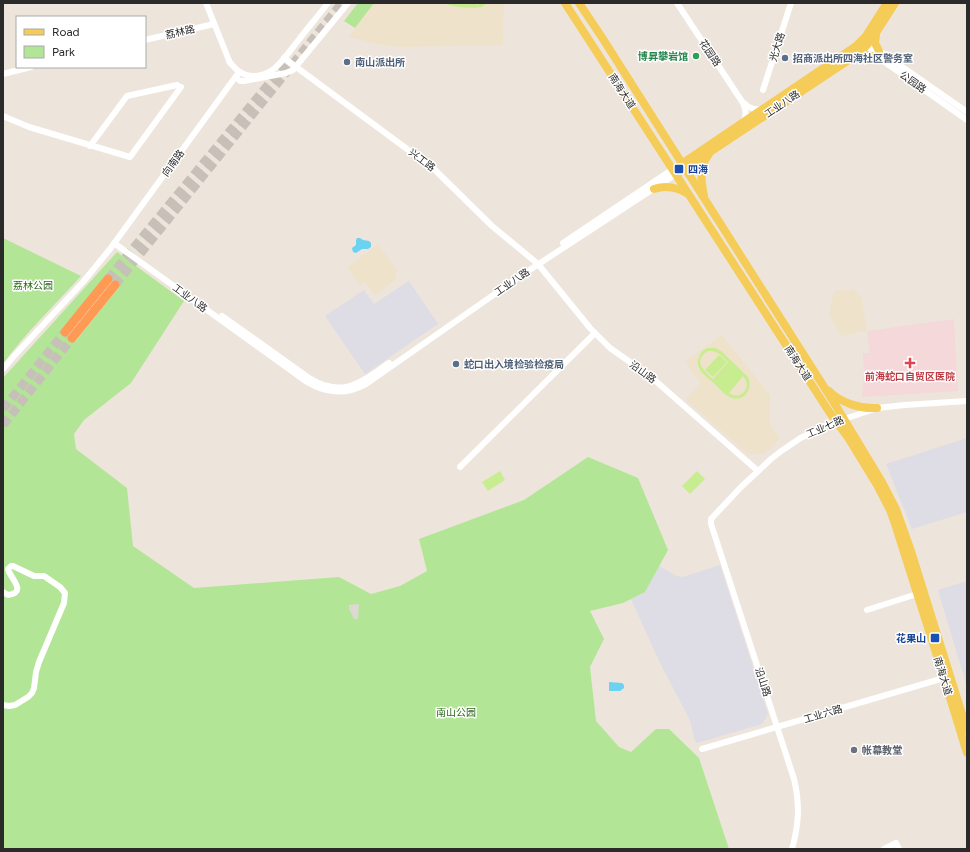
<svg xmlns="http://www.w3.org/2000/svg" width="970" height="852" font-family="Figtree,'Noto Sans SC',sans-serif">
  <style>
    .industrial { fill: #dedce5 }
    .education { fill: #efe2ca }
    .medical { fill: #f4d8da }
    .green { fill: #b3e596; fill-rule: evenodd }
    .pitch { fill: #c8ed91; fill-rule: evenodd }
    .plaza { fill: #ddd8d2 }
    .water { fill: #6bd2f2 }
    .lines { fill: none; stroke-linecap: round; stroke-linejoin: round }
    .highway-tunnel { stroke: #c6c0b8; stroke-width: 9; stroke-dasharray: 9 4.5; stroke-linecap: butt }
    .minor { stroke: #fff; stroke-width: 6 }
    .major { stroke: #f5cc58; stroke-width: 8 }
    .highway { stroke: #ff9a54; stroke-width: 9 }
    .leisure-dot { fill: #2e9e5b; stroke: #fff; stroke-width: 1.5 }
    .service-dot { fill: #5c6f8a; stroke: #fff; stroke-width: 1.5 }
    .transit-dot { fill: #1a4fb4; stroke: #fff; stroke-width: 1.5 }
    .health-dot { fill: #e0444e; stroke: #fff; stroke-width: 1.5 }
    .worship-dot { fill: #6b7280; stroke: #fff; stroke-width: 1.5 }
    .labels { text-anchor: middle; dominant-baseline: central; stroke-width: 3; stroke-linejoin: round; paint-order: stroke }
    .street-label { font-size: 10px; fill: #2a2a2a; stroke: #fff }
    .leisure-label { font-size: 10px; font-weight: bold; fill: #27864d; stroke: #fff; text-anchor: end }
    .service-label { font-size: 10px; font-weight: bold; fill: #4e5e75; stroke: #fff; text-anchor: start }
    .transit-label { font-size: 10px; font-weight: bold; fill: #164399; stroke: #fff; text-anchor: start }
    .park-label { font-size: 10px; fill: #2b6918; stroke: #fff }
    .health-label { font-size: 10px; font-weight: bold; fill: #be3a42; stroke: #fff }
    .worship-label { font-size: 10px; font-weight: bold; fill: #5b616d; stroke: #fff; text-anchor: start }
  </style>
  <rect width="100%" height="100%" fill="#ede5db"/>
  <g class="industrial">
    <polygon points="409,281 438,324 365,374 325,316 364,290 374,304"/>
    <polygon points="967,438 967,512 912,529 886,464"/>
    <polygon points="720,565 768,714 762,724 697,743 695,741 690,720 660,663 631,599 645,592 659,566 677,576 683,577"/>
    <polygon points="967,581 967,687 938,590"/>
  </g>
  <g class="education">
    <polygon points="374,3 503,3 504,4 503,45 400,47 376,44 349,37"/>
    <polygon points="378,244 397,270 396,279 375,295 365,281 360,285 347,268"/>
    <polygon points="853,289 862,298 867,331 841,336 829,314 834,291"/>
    <polygon points="722,335 770,395 770,424 780,439 764,454 748,454 686,400 700,383 685,361"/>
  </g>
  <polygon class="medical" points="954,319 958,391 862,397 864,373 863,353 870,353 867,331"/>
  <g class="green">
    <polygon points="358,3 374,3 355,28 344,21"/>
    <path d="M3,238L81,276C55,305 26,332 3,364Z"/>
    <path d="M117,252L184,301L131,383L84,420L74,434L76,449L127,488L133,546L194,588L339,577L371,594L400,586L427,571L419,539L524,500L588,457L638,478L668,550L645,592L623,603L590,611L604,639L590,667L596,721L619,747L631,752L656,729H669L699,758L729,849H3V378ZM107,276L120,286L74,343L60,331Z"/>
  </g>
  <g class="pitch">
    <path d="M445,3H476V5L482,3H486C484,5 484,6 481,7C474,9 450,7 445,3Z"/>
    <path d="M707,348H715L721,351L748,377C753,388 745,402 732,398C725,396 720,389 715,384C707,377 694,369 699,357C700,353 703,350 707,348ZM708,351C717,350 722,356 728,362L713,379C704,371 692,360 708,351ZM743,376C753,387 741,401 729,393Z"/>
    <polygon points="719,355 727,362 713,377 705,370"/>
    <polygon points="500,471 505,480 488,491 482,482"/>
    <polygon points="697,471 705,479 690,494 682,486"/>
  </g>
  <polygon class="plaza" points="359,604 358,619 354,619 349,609 349,605"/>
  <g class="water">
    <polygon points="357,238 360,238 363,240 369,241 371,243 371,247 368,249 362,249 356,253 353,252 352,248 356,245 356,240"/>
    <polygon points="609,682 622,683 624,685 624,688 620,691 609,691"/>
  </g>
  <g class="lines">
    <g class="highway-tunnel">
      <polyline points="108,279 287,62"/>
      <polyline points="115,285 342,3"/>
      <polyline points="3,409 65,332"/>
      <polyline points="3,425 72,338"/>
    </g>
    <g class="minor">
      <polyline points="206,3 230,63"/>
      <path d="M677,3L743,103C746,110 747,115 743,122"/>
      <polyline points="145,40 214,24"/>
      <polyline points="865,41 967,112"/>
      <polyline points="862,46 967,120"/>
      <polyline points="284,58 434,169 492,226 538,264 590,328 610,348 650,376 758,471"/>
      <path d="M229,61C232,65 235,69 240,72C250,79 266,76 275,68C283,61 290,51 297,42C307,29 318,16 328,3"/>
      <polyline points="3,74 31,67"/>
      <polyline points="236,77 240,81 244,81 286,73 293,70 348,3"/>
      <polyline points="763,90 791,3"/>
      <path d="M744,103C750,109 755,110 763,109"/>
      <polyline points="3,116 29,127 130,157 181,87"/>
      <polyline points="90,146 127,96 177,85"/>
      <path d="M114,243L307,382C327,394 346,395 366,384L522,275L676,174"/>
      <polyline points="563,243 673,169"/>
      <path d="M222,316L309,378C344,399 361,382 389,363"/>
      <polyline points="3,369 14,356 83,282 110,249 239,72"/>
      <polyline points="460,467 595,333"/>
      <path d="M3,592L8,595C28,592 10,578 8,569L11,566H13L34,576H44L60,587L65,593L64,603L39,662L36,672L34,688L32,693L28,697L15,705L9,706L3,705"/>
      <polyline points="867,610 917,594"/>
      <polyline points="702,749 944,678"/>
      <path d="M792,849C799,824 800,804 794,779L711,524V519L741,487L771,459L780,452L799,439L821,427L877,408L905,405L967,401"/>
      <polyline points="884,849 896,843 899,849"/>
    </g>
    <g class="major">
      <polyline points="565,3 830,413 847,436 877,485 890,510 895,524 944,678 967,753"/>
      <polyline points="579,3 603,39 833,401 882,482 896,509 910,548 967,730"/>
      <polyline points="876,35 875,43 879,51"/>
      <polyline points="855,56 866,55 876,57"/>
      <polyline points="677,167 856,46 866,36 887,3"/>
      <polyline points="680,172 861,52 872,39 895,3"/>
      <path d="M654,189C666,185 677,187 688,194"/>
      <path d="M704,196C701,181 699,167 709,154"/>
      <path d="M829,391C841,403 860,409 877,408"/>
    </g>
    <g class="highway">
      <polyline points="65,332 108,279"/>
      <polyline points="72,338 115,285"/>
    </g>
  </g>
  <circle class="leisure-dot" cx="696" cy="56" r="4"/>
  <g class="service-dot">
    <circle cx="785" cy="58" r="4"/>
    <circle cx="347" cy="62" r="4"/>
    <circle cx="456" cy="364" r="4"/>
  </g>
  <g class="transit-dot">
    <rect x="674" y="164" width="10" height="10" rx="2"/>
    <rect x="930" y="633" width="10" height="10" rx="2"/>
  </g>
  <path class="health-dot" d="M908 357h4v4h4v4h-4v4h-4v-4h-4v-4h4z"/>
  <circle class="worship-dot" cx="854" cy="750" r="4"/>
  <g class="labels">
    <g class="street-label">
      <text transform="translate(180 32) rotate(-13)">荔林路</text>
      <text transform="translate(777 47) rotate(-72)">光大路</text>
      <text transform="translate(710 53) rotate(56)">花园路</text>
      <text transform="translate(913 82) rotate(35)">公园路</text>
      <text transform="translate(622 91) rotate(57)">南海大道</text>
      <text transform="translate(782 104) rotate(-34)">工业八路</text>
      <text transform="translate(422 160) rotate(37)">兴工路</text>
      <text transform="translate(173 163) rotate(-54)">向南路</text>
      <text transform="translate(512 282) rotate(-35)">工业八路</text>
      <text transform="translate(190 298) rotate(36)">工业八路</text>
      <text transform="translate(798 363) rotate(57)">南海大道</text>
      <text transform="translate(643 372) rotate(36)">沿山路</text>
      <text transform="translate(825 427) rotate(-23)">工业七路</text>
      <text transform="translate(943 676) rotate(73)">南海大道</text>
      <text transform="translate(763 682) rotate(72)">沿山路</text>
      <text transform="translate(823 714) rotate(-16)">工业六路</text>
    </g>
    <g class="leisure-label">
      <text x="688" y="56">博昇攀岩馆</text>
    </g>
    <g class="service-label">
      <text x="793" y="58">招商派出所四海社区警务室</text>
      <text x="355" y="62">南山派出所</text>
      <text x="464" y="364">蛇口出入境检验检疫局</text>
    </g>
    <g class="transit-label">
      <text x="688" y="169">四海</text>
      <text x="926" y="638" text-anchor="end">花果山</text>
    </g>
    <g class="park-label">
      <text x="33" y="285">荔林公园</text>
      <text x="456" y="712">南山公园</text>
    </g>
    <g class="health-label">
      <text x="910" y="376">前海蛇口自贸区医院</text>
    </g>
    <g class="worship-label">
      <text x="862" y="750">帐幕教堂</text>
    </g>
  </g>
  <rect width="970" height="852" fill="none" stroke="#2a2a2a" stroke-width="8"/>
  <rect x="16" y="16" width="130" height="52" fill="#ffffff" stroke="#aaaaaa"/>
  <rect x="24" y="29" width="20" height="6" fill="#f5cc58" stroke="#aaaaaa"/>
  <text x="52" y="36" font-size="12" fill="#2a2a2a">Road</text>
  <rect x="24" y="46" width="20" height="12" fill="#b3e596" stroke="#aaaaaa"/>
  <text x="52" y="56" font-size="12" fill="#2a2a2a">Park</text>
</svg>
